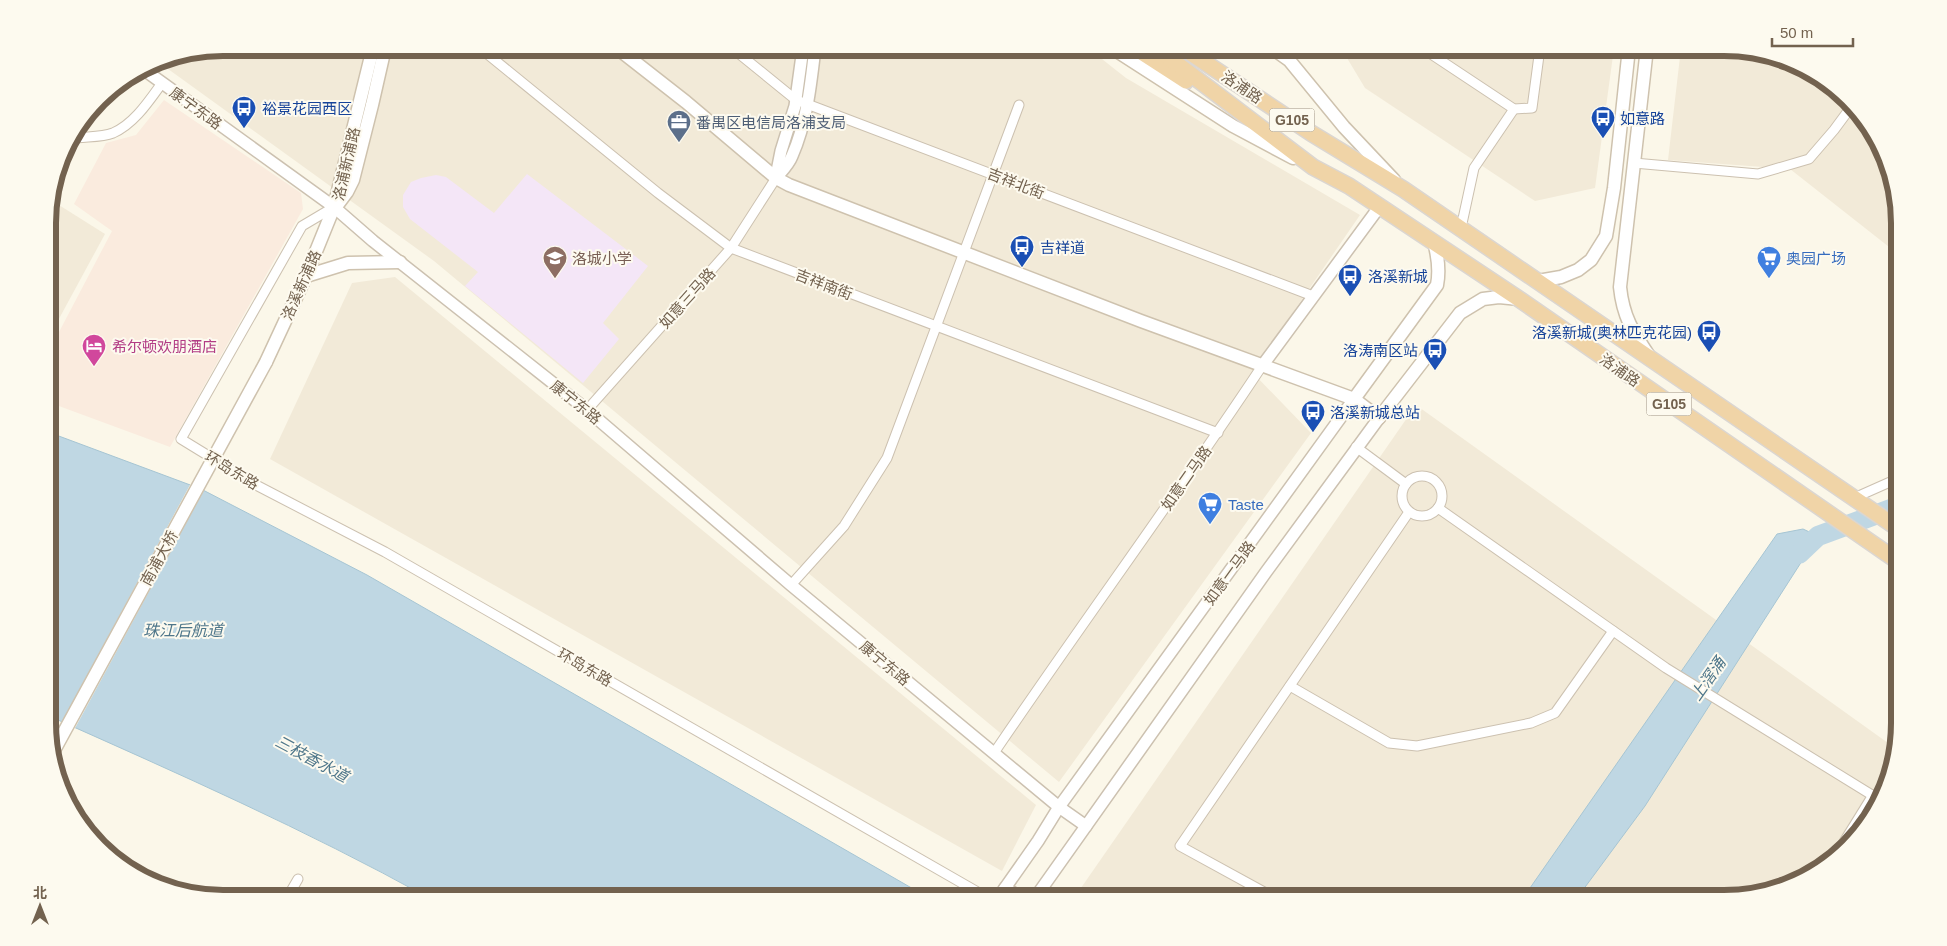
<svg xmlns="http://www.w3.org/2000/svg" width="1947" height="946" font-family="Arial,'Noto Sans SC',sans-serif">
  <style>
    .residential { fill: #f2ead8 }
    .commercial { fill: #faebde }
    .education { fill: #f4e6f7 }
    .water { fill: #bfd7e3; stroke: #a6c5d3 }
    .pier { fill: #fbf7e9 }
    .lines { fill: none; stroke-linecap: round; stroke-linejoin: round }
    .river { stroke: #bfd7e3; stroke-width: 20 }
    .minor-casing { stroke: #ccc1b0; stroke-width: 11 }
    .tertiary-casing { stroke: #ccc1b0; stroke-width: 14 }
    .secondary-casing { stroke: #cec2ae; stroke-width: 15 }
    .trunk-casing { stroke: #dbd6d1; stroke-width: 18 }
    .minor { stroke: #fff; stroke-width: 9 }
    .tertiary { stroke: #fff; stroke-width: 11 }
    .secondary { stroke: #fff; stroke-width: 12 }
    .trunk { stroke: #f0d4a7; stroke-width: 15 }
    .secondary-bridge-casing { stroke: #cec2ae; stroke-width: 15; stroke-linecap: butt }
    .secondary-bridge { stroke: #fff; stroke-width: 12 }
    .labels { text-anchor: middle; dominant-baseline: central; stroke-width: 4; stroke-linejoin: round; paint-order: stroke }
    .shield { fill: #fdfaef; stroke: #9c907f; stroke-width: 1 }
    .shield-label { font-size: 14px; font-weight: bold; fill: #73624f }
    .street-label { font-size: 15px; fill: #73624f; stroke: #fdfaef }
    .transit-label { font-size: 15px; fill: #164399; stroke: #fdfaef; text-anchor: start }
    .service-label { font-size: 15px; fill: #4e5e75; stroke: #fdfaef; text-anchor: start }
    .education-label { font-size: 15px; fill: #785e54; stroke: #fdfaef; text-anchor: start }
    .shop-label { font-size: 15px; fill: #366cbe; stroke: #fdfaef; text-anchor: start }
    .hotel-label { font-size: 15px; fill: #b23c85; stroke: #fdfaef; text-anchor: start }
    .water-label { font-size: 16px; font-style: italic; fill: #4e768a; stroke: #fdfaef }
    .rim { fill: none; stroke: #73624f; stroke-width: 6 }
  </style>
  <rect width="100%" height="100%" fill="#fbf7e9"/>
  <g class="residential">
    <polygon points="223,48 1088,48 1126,78 1360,215 1252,372 1311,433 1059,782 434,261 157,61"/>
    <polygon points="1341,48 1614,48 1595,188 1535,201 1365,88"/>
    <polygon points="1681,48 1724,48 1791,61 1863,116 1898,200 1898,254 1790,169 1668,160"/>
    <polygon points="51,200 105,234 48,339 48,211"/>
    <polygon points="395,277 1036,805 1002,871 270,459 352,283"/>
    <polygon points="1416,405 1895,748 1886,790 1856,839 1822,869 1735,898 1074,898"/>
  </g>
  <polygon class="commercial" points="164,100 301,193 303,209 170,447 48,402 48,353 112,231 74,204 106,143 136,135"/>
  <polygon class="education" points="527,174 648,266 603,323 619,339 583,383 465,286 478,272 410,219 403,207 403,195 411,182 421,178 436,175 446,177 494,213"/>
  <g class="water">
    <path d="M48,432L201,489L367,575L929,898H429C306,830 177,773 49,716Z"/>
    <polygon points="1803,529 1818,536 1645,806 1577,898 1523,898 1777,534"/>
  </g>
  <polygon class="pier" points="191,483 205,488 74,730 61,724"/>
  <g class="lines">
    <polyline class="river" points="1799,554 1818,536 1899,506"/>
    <defs>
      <g id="minor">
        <polyline points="480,48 658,193 731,248 1218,433"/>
        <polyline points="732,48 796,100 807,104 1313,296"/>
        <polyline points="1422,48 1514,109 1532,108 1540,48"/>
        <path d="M70,139C84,136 100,138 113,133C134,124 149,101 162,83"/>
        <polyline points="1634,163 1758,174 1809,159 1834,130 1851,107"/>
        <polyline points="334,207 302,226 181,439 256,485 385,552 988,898"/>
        <polyline points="1461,228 1474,168 1514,109"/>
        <polyline points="587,410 731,248 776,178"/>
        <polyline points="1356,447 1406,484"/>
        <circle cx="1422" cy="496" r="20"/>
        <polyline points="1854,498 1899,478"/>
        <polyline points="1438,508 1666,668 1880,800"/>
        <polyline points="791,585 844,526 887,458 1019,105"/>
        <polyline points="1290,686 1389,743 1417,746 1531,723 1555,713 1613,631"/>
        <path d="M994,753C1082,623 1176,496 1262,366"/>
        <polyline points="1834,858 1873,795"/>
        <polyline points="287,898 298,879"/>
        <polyline points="1275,898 1180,846 1409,512"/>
      </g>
      <g id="tertiary">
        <polyline points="143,69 334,207 373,241 587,410 791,585 1059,807 1086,826"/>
        <polyline points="776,176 781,151 795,106 803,48"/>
        <path d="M776,178C782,171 789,164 792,156C807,122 811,83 815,48"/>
        <polyline points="1262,366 1380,206"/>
        <polyline points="1005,888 1022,898"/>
        <polyline points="998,898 1038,841 1059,807 1354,399"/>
        <polyline points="1035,898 1266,572 1379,418"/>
      </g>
      <g id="secondary">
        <polyline points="617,48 686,102 776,178 789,185 1141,321 1354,399 1379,418 1460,313 1483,299 1499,297 1519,299"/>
        <polyline points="1112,48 1233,126 1293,158"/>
        <polyline points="1272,48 1289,60 1344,127 1394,180"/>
        <path d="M1647,48L1620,287C1623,317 1633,332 1649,356"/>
        <polyline points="338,204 347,192 353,180 372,105 385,48"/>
        <polyline points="306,276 348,263 400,262"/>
        <polyline points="1538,281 1561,277 1578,270 1591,260 1606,236 1614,188 1629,48"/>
        <polyline points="266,362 306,276 334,207 373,48"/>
        <path d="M1354,399L1437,285C1440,270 1438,257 1434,242"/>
      </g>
      <g id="trunk">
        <polyline points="1135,48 1186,81"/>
        <polyline points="1156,48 1313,167 1349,186 1519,299 1899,562"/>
        <polyline points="1183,48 1311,133 1403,189 1899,529"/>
      </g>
    </defs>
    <use href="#minor" class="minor-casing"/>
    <use href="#tertiary" class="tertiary-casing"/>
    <use href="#secondary" class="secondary-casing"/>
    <use href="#trunk" class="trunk-casing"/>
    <use href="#minor" class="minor"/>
    <use href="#tertiary" class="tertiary"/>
    <use href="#secondary" class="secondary"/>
    <use href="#trunk" class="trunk"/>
    <defs>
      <polyline id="secondary-bridge" points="52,754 266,362"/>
    </defs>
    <use href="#secondary-bridge" class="secondary-bridge-casing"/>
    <use href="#secondary-bridge" class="secondary-bridge"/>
  </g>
  <defs>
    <symbol id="bus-pin" viewBox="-11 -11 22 30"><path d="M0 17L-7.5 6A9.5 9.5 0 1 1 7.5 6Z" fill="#1a4fb4" stroke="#fdfaef"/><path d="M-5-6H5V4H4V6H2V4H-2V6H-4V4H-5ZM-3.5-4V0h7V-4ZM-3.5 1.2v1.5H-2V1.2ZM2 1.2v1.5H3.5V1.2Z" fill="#fff"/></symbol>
    <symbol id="office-pin" viewBox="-11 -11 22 30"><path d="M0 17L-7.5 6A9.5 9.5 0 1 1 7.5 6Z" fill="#5c6f8a" stroke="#fdfaef"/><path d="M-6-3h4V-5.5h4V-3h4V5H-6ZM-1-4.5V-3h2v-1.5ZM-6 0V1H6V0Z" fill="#fff"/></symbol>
    <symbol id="school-pin" viewBox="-11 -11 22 30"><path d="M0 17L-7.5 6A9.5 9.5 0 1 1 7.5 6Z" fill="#8d6e63" stroke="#fdfaef"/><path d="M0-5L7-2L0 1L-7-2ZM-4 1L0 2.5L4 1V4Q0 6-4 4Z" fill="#fff"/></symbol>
    <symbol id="supermarket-pin" viewBox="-11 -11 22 30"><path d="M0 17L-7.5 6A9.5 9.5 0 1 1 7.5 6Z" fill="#3f7fe0" stroke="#fdfaef"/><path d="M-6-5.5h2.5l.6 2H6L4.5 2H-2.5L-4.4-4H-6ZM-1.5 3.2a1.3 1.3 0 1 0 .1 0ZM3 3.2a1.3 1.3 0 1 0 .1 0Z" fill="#fff"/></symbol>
    <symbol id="hotel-pin" viewBox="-11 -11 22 30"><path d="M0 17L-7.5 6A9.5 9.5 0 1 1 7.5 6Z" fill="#d1479c" stroke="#fdfaef"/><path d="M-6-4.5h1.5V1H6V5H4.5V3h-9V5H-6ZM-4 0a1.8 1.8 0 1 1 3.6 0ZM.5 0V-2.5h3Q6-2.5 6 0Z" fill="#fff"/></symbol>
  </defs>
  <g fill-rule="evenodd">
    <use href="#bus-pin" x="230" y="94" width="28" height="38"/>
    <use href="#bus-pin" x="1589" y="104" width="28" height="38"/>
    <use href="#office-pin" x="665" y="108" width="28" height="38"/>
    <use href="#bus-pin" x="1008" y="233" width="28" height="38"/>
    <use href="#school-pin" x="541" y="244" width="28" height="38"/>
    <use href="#supermarket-pin" x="1755" y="244" width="28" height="38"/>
    <use href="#bus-pin" x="1336" y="262" width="28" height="38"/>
    <use href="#bus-pin" x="1695" y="318" width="28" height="38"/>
    <use href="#hotel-pin" x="80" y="332" width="28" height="38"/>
    <use href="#bus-pin" x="1421" y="336" width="28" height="38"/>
    <use href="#bus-pin" x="1299" y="398" width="28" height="38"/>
    <use href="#supermarket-pin" x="1196" y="490" width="28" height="38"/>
  </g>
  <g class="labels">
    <g class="shield">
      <rect x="1269.5" y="108.5" width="45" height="23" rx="4"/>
      <rect x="1646.5" y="392.5" width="45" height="23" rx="4"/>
    </g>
    <g class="shield-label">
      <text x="1292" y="120">G105</text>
      <text x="1669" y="404">G105</text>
    </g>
    <g class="street-label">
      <text transform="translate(1242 87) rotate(34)">洛浦路</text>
      <text transform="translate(196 108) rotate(36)">康宁东路</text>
      <text transform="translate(346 164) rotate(-77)">洛浦新浦路</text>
      <text transform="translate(1016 183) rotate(21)">吉祥北街</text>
      <text transform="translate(824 284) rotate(21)">吉祥南街</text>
      <text transform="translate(301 285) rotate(-66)">洛溪新浦路</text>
      <text transform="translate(687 298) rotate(-48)">如意三马路</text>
      <text transform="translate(1620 370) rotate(35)">洛浦路</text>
      <text transform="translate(576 402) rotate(39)">康宁东路</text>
      <text transform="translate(232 470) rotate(31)">环岛东路</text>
      <text transform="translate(1186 478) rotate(-55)">如意二马路</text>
      <text transform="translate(159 558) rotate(-61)">南浦大桥</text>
      <text transform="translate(1229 573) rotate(-54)">如意一马路</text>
      <text transform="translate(885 663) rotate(40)">康宁东路</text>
      <text transform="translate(585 667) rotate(30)">环岛东路</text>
    </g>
    <g class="transit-label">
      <text x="262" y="108">裕景花园西区</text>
      <text x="1620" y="118">如意路</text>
      <text x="1040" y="247">吉祥道</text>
      <text x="1368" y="276">洛溪新城</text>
      <text x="1692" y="332" text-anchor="end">洛溪新城(奥林匹克花园)</text>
      <text x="1418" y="350" text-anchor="end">洛涛南区站</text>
      <text x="1330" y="412">洛溪新城总站</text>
    </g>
    <g class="service-label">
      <text x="696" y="122">番禺区电信局洛浦支局</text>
    </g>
    <g class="education-label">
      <text x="572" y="258">洛城小学</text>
    </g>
    <g class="shop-label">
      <text x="1786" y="258">奥园广场</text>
      <text x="1228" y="504">Taste</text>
    </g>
    <g class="hotel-label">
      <text x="112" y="346">希尔顿欢朋酒店</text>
    </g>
    <g class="water-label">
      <text x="183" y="630">珠江后航道</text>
      <text transform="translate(1708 679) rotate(-55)">上滘涌</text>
      <text transform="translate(312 759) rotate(28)">三枝香水道</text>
    </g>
  </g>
  <path d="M0 0H1947V946H0ZM223 56H1724A167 167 0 0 1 1891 223V723A167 167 0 0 1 1724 890H223A167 167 0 0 1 56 723V223A167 167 0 0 1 223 56Z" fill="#fdfaef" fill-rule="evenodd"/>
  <path class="rim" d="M223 56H1724A167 167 0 0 1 1891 223V723A167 167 0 0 1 1724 890H223A167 167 0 0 1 56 723V223A167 167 0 0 1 223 56Z"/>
  <g transform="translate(40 906)" stroke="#fdfaef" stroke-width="4" paint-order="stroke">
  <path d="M0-4L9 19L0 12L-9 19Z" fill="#73624f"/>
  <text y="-8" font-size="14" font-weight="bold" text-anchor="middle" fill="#73624f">北</text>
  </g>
  <path d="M1772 38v8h81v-8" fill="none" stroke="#73624f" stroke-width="2.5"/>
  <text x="1780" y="38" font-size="15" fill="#73624f" stroke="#fdfaef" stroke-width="4" paint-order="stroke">50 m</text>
</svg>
